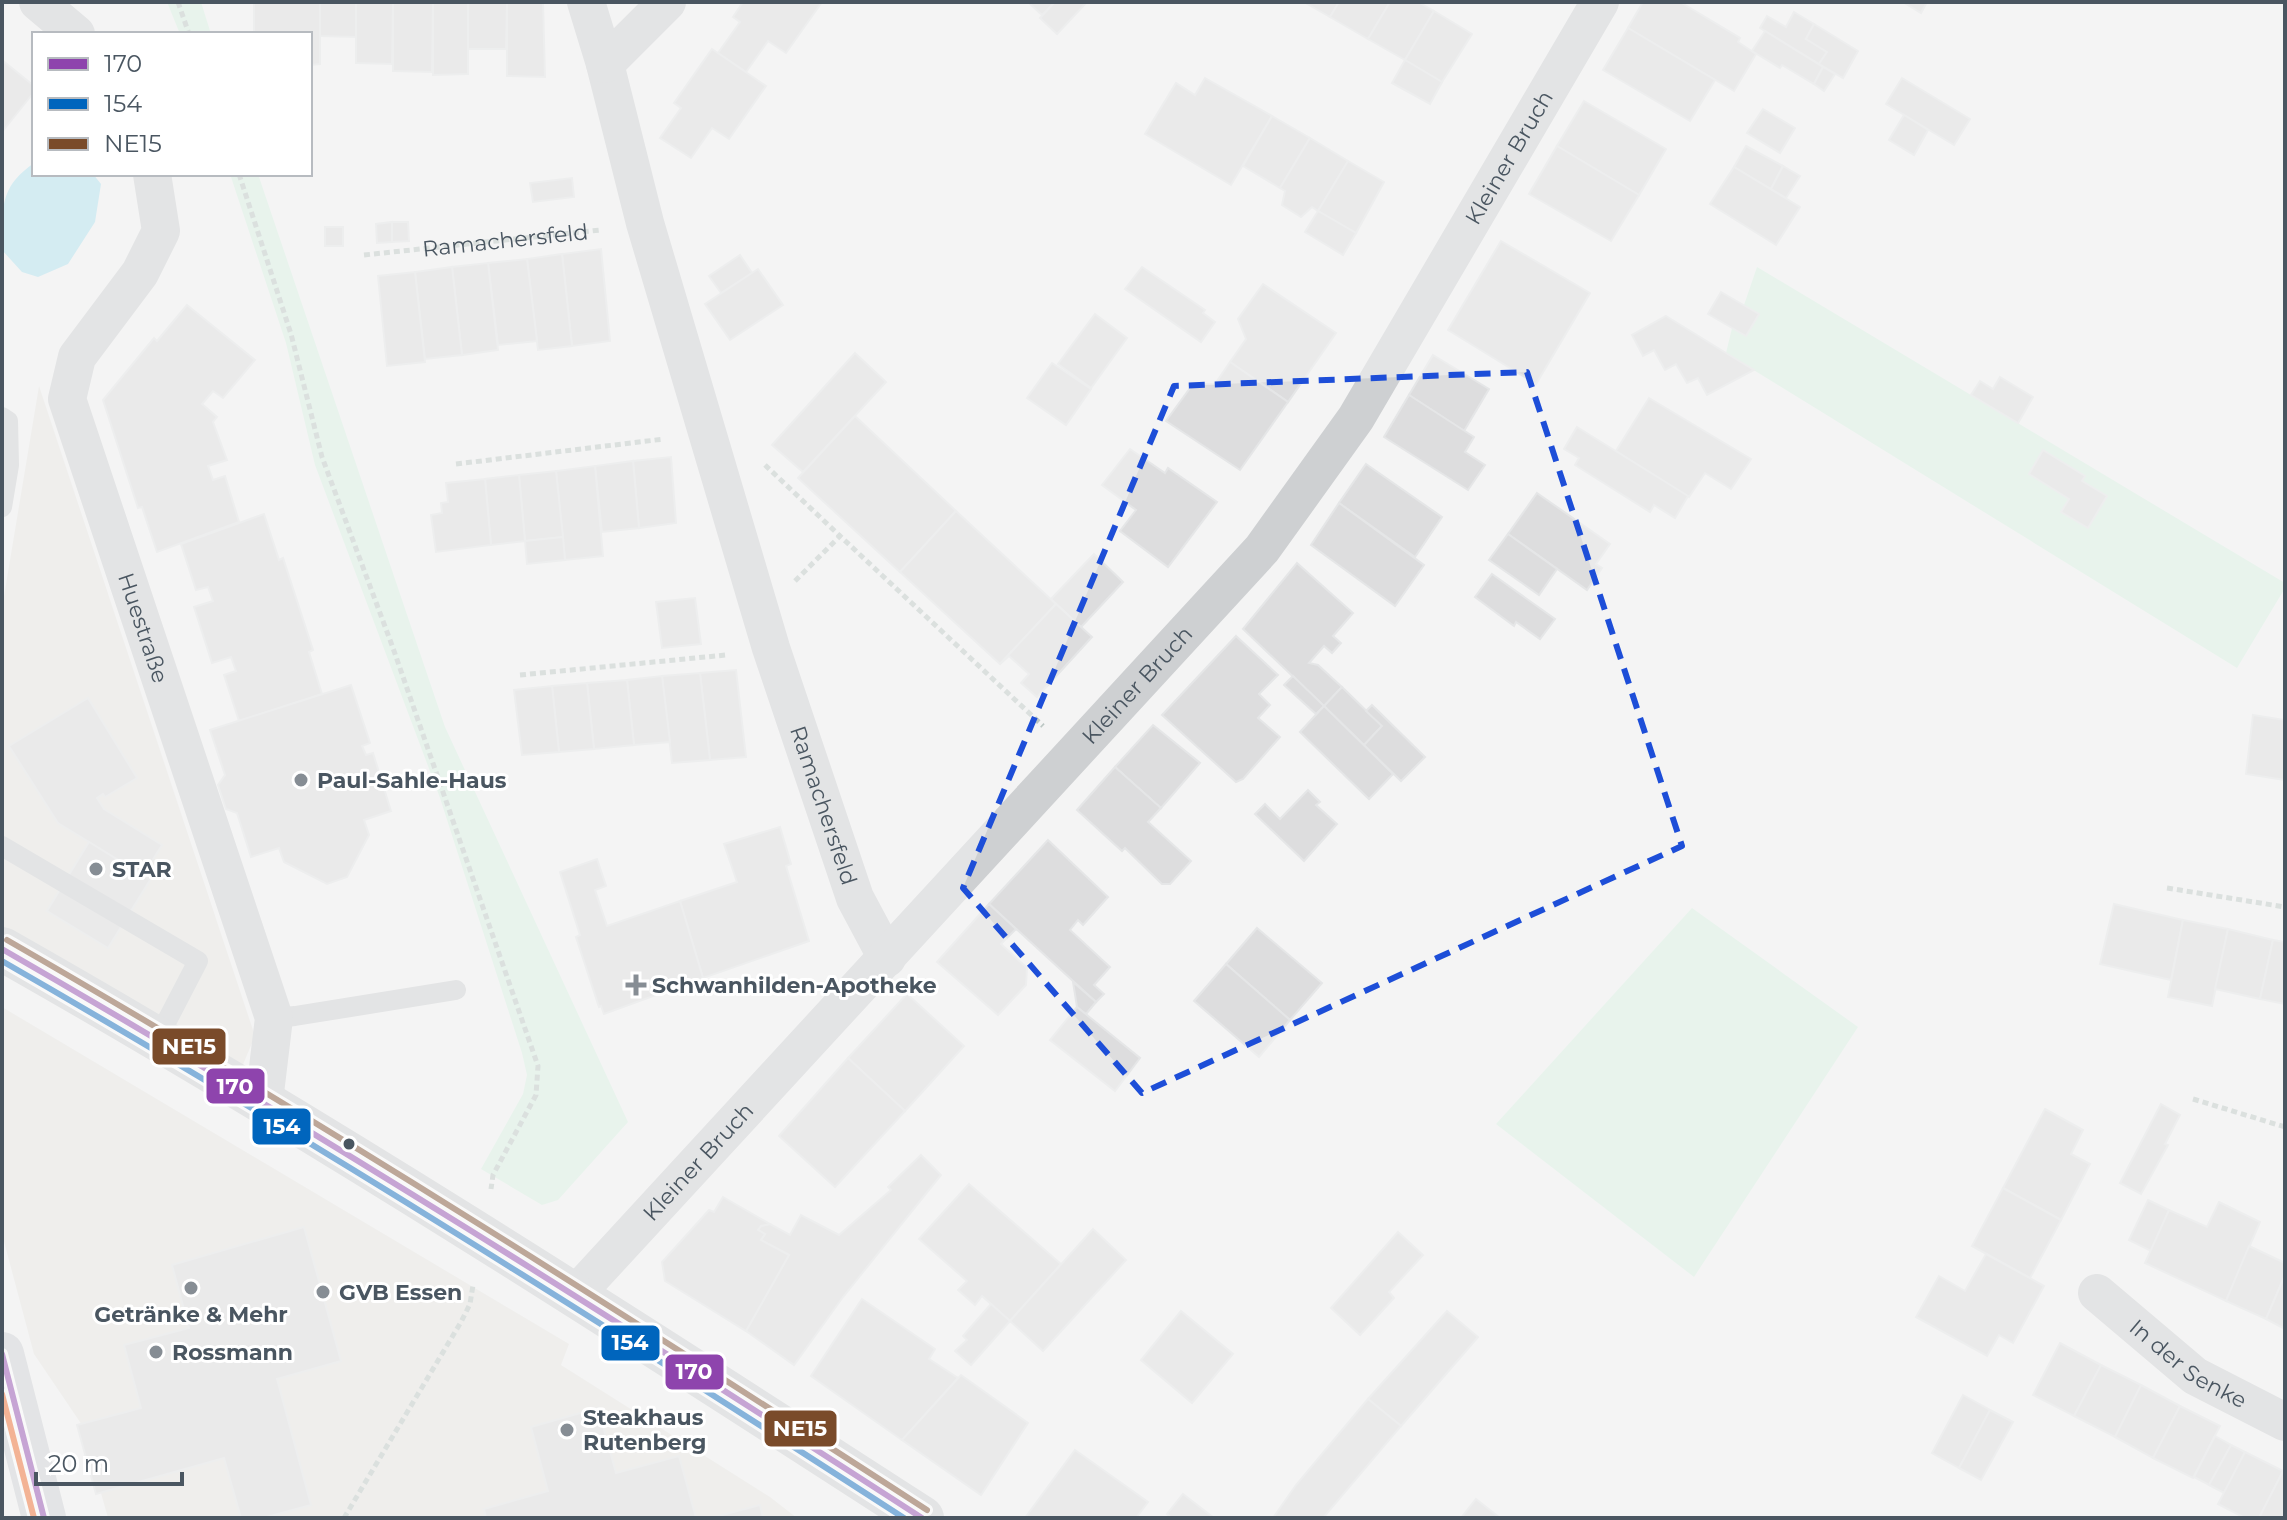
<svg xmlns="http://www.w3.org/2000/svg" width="2287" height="1520" font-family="Montserrat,sans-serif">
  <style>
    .commercial { fill: #e8e7e3 }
    .green { fill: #d9f2e3 }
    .water { fill: #aee2f0 }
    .building { fill: #ddddde; stroke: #e5e6e7; stroke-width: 2 }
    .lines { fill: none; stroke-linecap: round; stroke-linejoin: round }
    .path { stroke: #bcc7c4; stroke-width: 5; stroke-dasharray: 6 4; stroke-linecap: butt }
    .service { stroke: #ced0d2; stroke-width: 20 }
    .minor { stroke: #ced0d2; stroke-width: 38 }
    .tertiary { stroke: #ced0d2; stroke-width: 44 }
    .secondary { stroke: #ced0d4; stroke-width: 44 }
    .bus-1-casing { stroke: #fff; stroke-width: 12 }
    .bus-2-casing { stroke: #fff; stroke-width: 12 }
    .bus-3-casing { stroke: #fff; stroke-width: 12 }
    .bus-4-casing { stroke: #fff; stroke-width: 12 }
    .bus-1 { stroke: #8e44ad; stroke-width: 6 }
    .bus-2 { stroke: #0065bd; stroke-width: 6 }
    .bus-3 { stroke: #7a4b2a; stroke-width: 6 }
    .bus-4 { stroke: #f26522; stroke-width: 6 }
    .marked { fill: none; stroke: #1d4ed8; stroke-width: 6; stroke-dasharray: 16 10; stroke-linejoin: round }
    .poi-dot { fill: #868d94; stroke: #fff; stroke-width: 3 }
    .bus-dot { fill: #4a5661; stroke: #fff; stroke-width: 3 }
    .labels { text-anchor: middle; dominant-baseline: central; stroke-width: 6; stroke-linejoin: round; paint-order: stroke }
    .street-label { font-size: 22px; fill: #4a5661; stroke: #fff }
    .poi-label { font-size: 22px; font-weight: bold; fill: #4a5661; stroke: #fff; text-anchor: start }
    .line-badge { stroke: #fff; stroke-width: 3 }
    .badge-label { font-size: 22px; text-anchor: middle; font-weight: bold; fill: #fff }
  </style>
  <rect width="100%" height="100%" fill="#f4f4f4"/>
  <g class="commercial">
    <polygon points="39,386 255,1036 236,1081 2,944 2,608"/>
    <polygon points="2,1007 569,1344 561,1365 770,1497 797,1518 108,1518 82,1425 34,1354 2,1234"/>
  </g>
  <g class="green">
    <polygon points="167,2 201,2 211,34 180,34"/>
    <polygon points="230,174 258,174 445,727 628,1122 558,1200 542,1205 481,1169 523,1094 527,1075 522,1053 440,798 315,465 286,343"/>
    <polygon points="1757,267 2285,583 2285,588 2237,668 1726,353 1732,328 1759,314 1744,305"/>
    <polygon points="1692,908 1858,1027 1694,1277 1496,1124"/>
  </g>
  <path class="water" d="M34,163V174H93L101,184L95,222L68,264L38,277L22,272L2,250C2,206 0,187 34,163Z"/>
  <g class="building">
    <polygon points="254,2 320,2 320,64 310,65 310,34 254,34"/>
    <polygon points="320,2 356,2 356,37 320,36"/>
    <polygon points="356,2 393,2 392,64 356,63"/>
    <polygon points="393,2 433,2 432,72 393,71"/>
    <polygon points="433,2 468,2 468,74 433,75"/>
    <polygon points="468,2 507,2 506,49 468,49"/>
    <polygon points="507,2 543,2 545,77 507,76"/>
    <polygon points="743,2 822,2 786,53 768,41 746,72 718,53 740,22 733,17"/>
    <polygon points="1028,2 1055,2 1042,15"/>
    <polygon points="1055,2 1087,2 1057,34 1040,18"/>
    <polygon points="1304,2 1339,2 1330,17"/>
    <polygon points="1339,2 1390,2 1368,39 1330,17"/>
    <polygon points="1390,2 1418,2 1434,11 1405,60 1368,39"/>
    <polygon points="1643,2 1680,2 1740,38 1738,42 1756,54 1734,91 1628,28"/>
    <polygon points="1903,2 1927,2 1921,13"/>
    <polygon points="1434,11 1472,34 1442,82 1405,60"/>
    <polygon points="1794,12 1814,24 1806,39 1827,52 1819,64 1760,28 1767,16 1786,27"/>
    <polygon points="1814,24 1858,51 1843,78 1819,64 1827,52 1806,39"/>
    <polygon points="1628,28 1715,80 1690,121 1603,70"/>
    <polygon points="1765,31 1823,67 1814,84 1782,65 1780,68 1752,51"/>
    <polygon points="712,49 766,86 729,139 712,128 691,158 660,138 681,108 674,103"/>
    <polygon points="2,60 34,86 34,92 2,132"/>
    <polygon points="1405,60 1442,82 1430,104 1392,83"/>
    <polygon points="1823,67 1835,74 1824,91 1814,84"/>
    <polygon points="1205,78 1272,116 1231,185 1145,134 1176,83 1195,95"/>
    <polygon points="1902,78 1970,119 1954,145 1886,104"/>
    <polygon points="1584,101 1666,149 1639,195 1557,146"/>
    <polygon points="1763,109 1795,128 1780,153 1747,133"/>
    <polygon points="1904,115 1928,130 1914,155 1889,140"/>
    <polygon points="1272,116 1310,138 1280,188 1243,166"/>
    <polygon points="1310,138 1348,161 1318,211 1312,207 1301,217 1282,205 1285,191 1280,188"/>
    <polygon points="1557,146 1639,195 1611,241 1529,194"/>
    <polygon points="1746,146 1783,166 1771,189 1734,167"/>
    <polygon points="1348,161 1384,182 1356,233 1318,211"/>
    <polygon points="1783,166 1800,176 1786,198 1771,189"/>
    <polygon points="1734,167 1800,207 1776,245 1710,204"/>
    <polygon points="572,178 574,197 533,202 530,183"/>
    <polygon points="1318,211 1356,233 1343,255 1305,232"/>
    <polygon points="392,222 408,222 409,241 392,242"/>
    <polygon points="392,222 392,242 377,243 376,224"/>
    <rect x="325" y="227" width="18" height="19"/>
    <polygon points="1501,241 1590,293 1536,384 1448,330"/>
    <polygon points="601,249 610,341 572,346 562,254"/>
    <polygon points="562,254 572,346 538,350 527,259"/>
    <polygon points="740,255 752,273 721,293 709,276"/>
    <polygon points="527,259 537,341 498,345 488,263"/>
    <polygon points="488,263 498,350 462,355 452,267"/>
    <polygon points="452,267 462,355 425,359 415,272"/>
    <polygon points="1142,267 1205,310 1203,313 1215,322 1201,342 1125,289"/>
    <polygon points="758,269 783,305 730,340 705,304"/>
    <polygon points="415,272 425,362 387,366 378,276"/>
    <polygon points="1263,284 1336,333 1288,402 1230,362 1246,339 1238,319"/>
    <polygon points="1721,292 1759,314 1746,336 1708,314"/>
    <polygon points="187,305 255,360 223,398 213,391 202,404 217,417 213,422 227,460 208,466 213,480 225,476 239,522 157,552 142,507 138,508 103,400 154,338 157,341"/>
    <polygon points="1095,314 1127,338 1091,388 1058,364"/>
    <polygon points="1666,316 1726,353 1754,370 1707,395 1698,378 1687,383 1676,364 1665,370 1654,350 1643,356 1632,335"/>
    <polygon points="855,353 886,382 803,472 772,445"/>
    <polygon points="1433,355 1489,389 1464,431 1409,395"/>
    <polygon points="1230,362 1288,402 1240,470 1166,421 1193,384 1215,384"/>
    <polygon points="1052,363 1091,389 1066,425 1027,398"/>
    <polygon points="2000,377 2033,397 2018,423 1971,395 1980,381 1993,389"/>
    <polygon points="1409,395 1474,437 1465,452 1485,465 1468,490 1384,437"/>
    <polygon points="1649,398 1751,459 1731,489 1705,473 1689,497 1616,451"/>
    <polygon points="855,416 956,511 900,572 798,478"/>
    <polygon points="1577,427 1688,496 1675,518 1654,505 1650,512 1575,465 1579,458 1564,449"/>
    <polygon points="1130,449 1165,473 1168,468 1217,502 1168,567 1120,531 1136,510 1102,485"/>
    <polygon points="2043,450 2085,476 2082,481 2107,496 2088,528 2061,512 2069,499 2029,474"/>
    <polygon points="671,457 676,523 639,528 633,461"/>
    <polygon points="633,461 639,528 602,532 595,466"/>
    <polygon points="1366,464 1442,517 1415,557 1339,503"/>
    <polygon points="595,466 603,556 565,560 556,471"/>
    <polygon points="556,471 563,537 525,541 519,475"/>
    <polygon points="519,475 525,541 491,545 485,479"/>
    <polygon points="485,479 491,545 436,552 431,515 442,513 441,503 448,502 446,483"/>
    <polygon points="1537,493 1610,544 1596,564 1602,568 1587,590 1508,534"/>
    <polygon points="1339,503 1424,565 1395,606 1311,545"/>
    <polygon points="956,511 1056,604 1000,664 900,572"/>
    <polygon points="264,514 279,560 283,558 313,650 309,652 322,694 239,721 224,675 236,671 231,657 212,663 194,607 213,601 208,587 196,590 181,544"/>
    <polygon points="1508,534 1557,569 1539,595 1489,560"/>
    <polygon points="563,537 565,560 527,564 525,541"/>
    <polygon points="1094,554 1123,582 1081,627 1051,599"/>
    <polygon points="1297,563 1353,613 1333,636 1341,643 1332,653 1324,646 1309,663 1318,665 1342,687 1324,706 1243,629"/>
    <polygon points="1492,574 1555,619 1540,639 1516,622 1514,626 1475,597"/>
    <polygon points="695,598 701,644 662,648 656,602"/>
    <polygon points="1056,604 1092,637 1037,697 1021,683 1029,674 1009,656 1000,664"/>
    <polygon points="1236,636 1278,675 1259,694 1270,705 1258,718 1280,737 1243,779 1236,782 1162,715"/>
    <polygon points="736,670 746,757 710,760 700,673"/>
    <polygon points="700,673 710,760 672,763 662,676"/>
    <polygon points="662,676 670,742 634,745 627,680"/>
    <polygon points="1293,676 1324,706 1316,714 1284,685"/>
    <polygon points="627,680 634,745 594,749 587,683"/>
    <polygon points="587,683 594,749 559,752 552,686"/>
    <polygon points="351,685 370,743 362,746 366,755 373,753 391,811 364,820 369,835 347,877 327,884 284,862 279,848 251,857 237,813 226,809 218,785 225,775 210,730"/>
    <polygon points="552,686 559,752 522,755 514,690"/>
    <polygon points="1342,687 1382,726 1364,745 1324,706"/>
    <polygon points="88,698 137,778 105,797 103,794 97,798 104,809 162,845 143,875 58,823 9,746"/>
    <polygon points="1372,705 1425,757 1401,781 1364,745 1382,726 1366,711"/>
    <polygon points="1324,706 1393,774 1369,799 1300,732"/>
    <polygon points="2253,715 2285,720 2285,780 2246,774"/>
    <polygon points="1153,725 1200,763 1161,808 1115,767"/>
    <polygon points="1115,767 1161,808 1148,822 1191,861 1170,884 1162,884 1125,848 1122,851 1077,810"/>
    <polygon points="1308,790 1320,802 1316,805 1337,824 1304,861 1255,814 1265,804 1280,819"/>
    <polygon points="780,827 791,864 786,866 809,941 703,978 680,901 737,882 724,844"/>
    <polygon points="1048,840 1108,897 1083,925 1078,920 1070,930 1110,967 1094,985 1104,994 1096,1002 989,904"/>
    <polygon points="89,842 150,880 108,948 47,911"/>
    <polygon points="597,859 606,886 595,890 607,926 680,901 703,978 604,1014 601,1006 599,1007 576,937 580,935 560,872"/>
    <polygon points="989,904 1016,929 1001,944 1027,968 1026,985 998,1015 937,962"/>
    <polygon points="2114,904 2183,920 2171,980 2100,964"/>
    <polygon points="2183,920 2228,929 2212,1006 2168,997"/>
    <polygon points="1257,928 1322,983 1290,1020 1226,964"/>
    <polygon points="2228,929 2273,940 2260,999 2215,989"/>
    <polygon points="2273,940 2285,942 2285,1004 2260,999"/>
    <polygon points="1226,964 1290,1020 1259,1057 1194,1001"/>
    <polygon points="1073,982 1096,1002 1086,1014 1077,1007"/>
    <polygon points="907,994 964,1046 905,1111 848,1058"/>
    <polygon points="1077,1007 1140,1058 1115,1091 1050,1040"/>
    <polygon points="848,1058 905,1111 835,1187 779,1136"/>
    <polygon points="2161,1104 2180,1115 2165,1144 2168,1145 2141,1194 2120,1183"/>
    <polygon points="2045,1109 2083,1130 2071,1154 2090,1164 2061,1220 2003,1188"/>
    <polygon points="921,1155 941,1175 843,1297 794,1365 746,1331 789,1255 761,1240 765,1234 758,1230 761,1226 770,1224 790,1235 801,1215 839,1235 891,1190 888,1187"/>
    <polygon points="969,1184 1061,1264 1010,1321 982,1296 975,1305 958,1290 967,1281 919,1239"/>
    <polygon points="2003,1188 2061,1220 2030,1278 1972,1246"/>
    <polygon points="723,1197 770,1224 761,1226 758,1230 765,1234 761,1240 789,1255 746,1331 665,1281 662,1262 709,1210 714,1212"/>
    <polygon points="2148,1200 2169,1210 2151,1251 2129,1240"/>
    <polygon points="2219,1202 2260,1222 2226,1301 2145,1263 2169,1210 2207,1227"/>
    <polygon points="304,1227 341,1361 277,1379 311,1505 263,1518 241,1518 224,1458 96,1494 77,1425 141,1408 124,1345 189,1328 172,1265"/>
    <polygon points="1093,1229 1126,1260 1043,1351 1010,1321"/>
    <polygon points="1398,1232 1423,1255 1389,1292 1394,1298 1360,1335 1331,1308"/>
    <polygon points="2249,1246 2285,1263 2285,1275 2266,1319 2226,1301"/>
    <polygon points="1986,1254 2044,1286 2013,1343 1999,1335 1987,1356 1916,1317 1939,1276 1965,1291"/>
    <polygon points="2285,1275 2285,1329 2266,1319"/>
    <polygon points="862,1299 935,1349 929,1359 958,1378 902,1440 811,1376"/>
    <polygon points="991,1304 1010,1321 971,1365 955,1351 967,1340 963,1336"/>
    <polygon points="1181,1311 1233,1354 1192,1403 1141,1360"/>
    <polygon points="1447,1311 1478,1337 1401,1426 1368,1399"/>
    <polygon points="2060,1343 2101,1365 2074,1416 2033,1395"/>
    <polygon points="2101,1365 2141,1385 2115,1437 2074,1416"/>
    <polygon points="961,1375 1028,1423 981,1495 902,1440"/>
    <polygon points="2141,1385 2180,1406 2153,1458 2115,1437"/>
    <polygon points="1963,1395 1990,1410 1959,1468 1932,1453"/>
    <polygon points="1368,1399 1401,1426 1323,1518 1273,1518 1296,1485"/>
    <polygon points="2180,1406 2220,1426 2193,1478 2153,1458"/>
    <polygon points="598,1408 616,1473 679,1456 696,1518 486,1518 484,1509 548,1491 531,1427"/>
    <polygon points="1990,1410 2013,1422 1981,1480 1959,1468"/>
    <polygon points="2215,1436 2231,1445 2209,1485 2194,1477"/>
    <polygon points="2231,1445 2245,1452 2224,1493 2209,1485"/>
    <polygon points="1075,1450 1148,1502 1136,1518 1025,1518"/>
    <polygon points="2245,1452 2283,1471 2259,1518 2245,1518 2218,1504"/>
    <polygon points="2283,1471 2285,1472 2285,1518 2259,1518"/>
    <polygon points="1183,1494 1214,1518 1172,1518 1167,1514"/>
    <polygon points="1476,1499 1500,1518 1461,1518"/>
    <polygon points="760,1505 763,1518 711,1518"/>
  </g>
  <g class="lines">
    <g class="path">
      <polyline points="178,2 189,34"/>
      <polyline points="239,174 291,334 322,457 393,648 538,1066 536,1095 493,1175 491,1189"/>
      <path id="s1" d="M364,255L600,230"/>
      <polyline points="456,464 664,439"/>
      <polyline points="765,465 840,536"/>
      <polyline points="795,581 840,536 1043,726"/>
      <polyline points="520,675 726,655"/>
      <polyline points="2167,888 2285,907"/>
      <polyline points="2193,1099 2285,1127"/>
      <polyline points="344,1518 461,1322 470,1304 473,1285"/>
    </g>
    <g class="service">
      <polyline points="2,417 8,421 9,465 2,507"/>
      <polyline points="2,846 198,961 158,1038"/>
      <polyline points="274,1018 295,1016 456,990"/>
    </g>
    <g class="minor">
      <polyline points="38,2 76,34"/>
      <path id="s2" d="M586,2L605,64L645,223L771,648L855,898L887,958"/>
      <polyline points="605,64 667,2"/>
      <path id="s3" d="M152,174L161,231L140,273L77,357L67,399L274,1018L264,1101"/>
      <path id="s4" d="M2097,1293L2195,1376L2285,1422"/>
      <path id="s5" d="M576,1294L1262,549L1356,418L1600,2"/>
    </g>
    <path class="tertiary" d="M2,949C316,1127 619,1322 922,1518"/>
    <polyline class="secondary" points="2,1354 44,1518"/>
    <defs>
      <g id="bus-1">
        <path d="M2,949C315,1129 619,1322 922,1518"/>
        <polyline points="2,1354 44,1518"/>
      </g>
      <path id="bus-2" d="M2,961C308,1137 607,1326 904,1518"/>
      <path id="bus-3" d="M7,940C320,1120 624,1314 927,1510"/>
      <polyline id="bus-4" points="2,1394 34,1518"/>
    </defs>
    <use href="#bus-1" class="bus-1-casing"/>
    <use href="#bus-2" class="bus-2-casing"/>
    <use href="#bus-3" class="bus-3-casing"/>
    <use href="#bus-4" class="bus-4-casing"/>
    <use href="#bus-1" class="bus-1"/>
    <use href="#bus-2" class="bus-2"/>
    <use href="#bus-3" class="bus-3"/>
    <use href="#bus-4" class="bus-4"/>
  </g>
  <path d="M0 0H2287V1520H0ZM1527,372L1682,846L1142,1093L963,888L1174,386Z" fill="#f4f4f4" fill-opacity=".55" fill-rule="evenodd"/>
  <path class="marked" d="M1527,372L1682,846L1142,1093L963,888L1174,386Z"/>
  <g class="poi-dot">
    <circle cx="301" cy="780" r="8"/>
    <circle cx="96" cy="869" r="8"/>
    <path d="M632 973h8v8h8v8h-8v8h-8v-8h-8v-8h8z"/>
    <circle cx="191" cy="1288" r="8"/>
    <circle cx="323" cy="1292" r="8"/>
    <circle cx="156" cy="1352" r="8"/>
    <circle cx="567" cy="1430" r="8"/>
  </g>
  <circle class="bus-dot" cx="349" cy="1144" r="7"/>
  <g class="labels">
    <g class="street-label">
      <text stroke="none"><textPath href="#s5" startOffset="1476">Kleiner Bruch</textPath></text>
      <text stroke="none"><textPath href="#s1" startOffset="142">Ramachersfeld</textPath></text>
      <text stroke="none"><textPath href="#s3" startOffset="494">Huestraße</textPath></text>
      <text stroke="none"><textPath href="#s5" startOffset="828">Kleiner Bruch</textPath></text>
      <text stroke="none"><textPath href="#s2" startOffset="838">Ramachersfeld</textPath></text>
      <text stroke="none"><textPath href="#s5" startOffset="180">Kleiner Bruch</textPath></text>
      <text stroke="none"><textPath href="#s4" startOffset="116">In der Senke</textPath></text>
    </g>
    <g class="poi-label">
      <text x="317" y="780">Paul-Sahle-Haus</text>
      <text x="112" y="869">STAR</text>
      <text x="652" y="985">Schwanhilden-Apotheke</text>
      <text x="339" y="1292">GVB Essen</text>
      <text x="191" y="1314" text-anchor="middle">Getränke &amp; Mehr</text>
      <text x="172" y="1352">Rossmann</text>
      <text x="583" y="1417">Steakhaus<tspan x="583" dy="25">Rutenberg</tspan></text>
    </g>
  </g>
  <g class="line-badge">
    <rect x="151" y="1027" width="76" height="39" rx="8" fill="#7a4b2a"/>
    <rect x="205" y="1067" width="61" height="38" rx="8" fill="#8e44ad"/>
    <rect x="251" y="1107" width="61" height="39" rx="8" fill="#0065bd"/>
    <rect x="600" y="1324" width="61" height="38" rx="8" fill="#0065bd"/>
    <rect x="664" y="1353" width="61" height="38" rx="8" fill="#8e44ad"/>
    <rect x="763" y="1409" width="75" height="39" rx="8" fill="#7a4b2a"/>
  </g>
  <g class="badge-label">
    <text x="189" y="1054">NE15</text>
    <text x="235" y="1094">170</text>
    <text x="282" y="1134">154</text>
    <text x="630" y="1350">154</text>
    <text x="694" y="1379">170</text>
    <text x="800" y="1436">NE15</text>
  </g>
  <rect width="2287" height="1520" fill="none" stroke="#4a5661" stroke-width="8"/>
  <rect x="32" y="32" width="280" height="144" fill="#ffffff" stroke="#b7bbc0" stroke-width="2"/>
  <rect x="48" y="58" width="40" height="12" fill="#8e44ad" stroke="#b7bbc0" stroke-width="2"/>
  <text x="104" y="72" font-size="24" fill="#4a5661">170</text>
  <rect x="48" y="98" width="40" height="12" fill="#0065bd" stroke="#b7bbc0" stroke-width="2"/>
  <text x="104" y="112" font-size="24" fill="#4a5661">154</text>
  <rect x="48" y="138" width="40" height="12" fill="#7a4b2a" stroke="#b7bbc0" stroke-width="2"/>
  <text x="104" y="152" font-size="24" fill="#4a5661">NE15</text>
  <path d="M36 1472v12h146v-12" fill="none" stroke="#4a5661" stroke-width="4"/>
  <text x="48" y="1472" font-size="24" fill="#4a5661" stroke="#ffffff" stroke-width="6" paint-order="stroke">20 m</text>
</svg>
